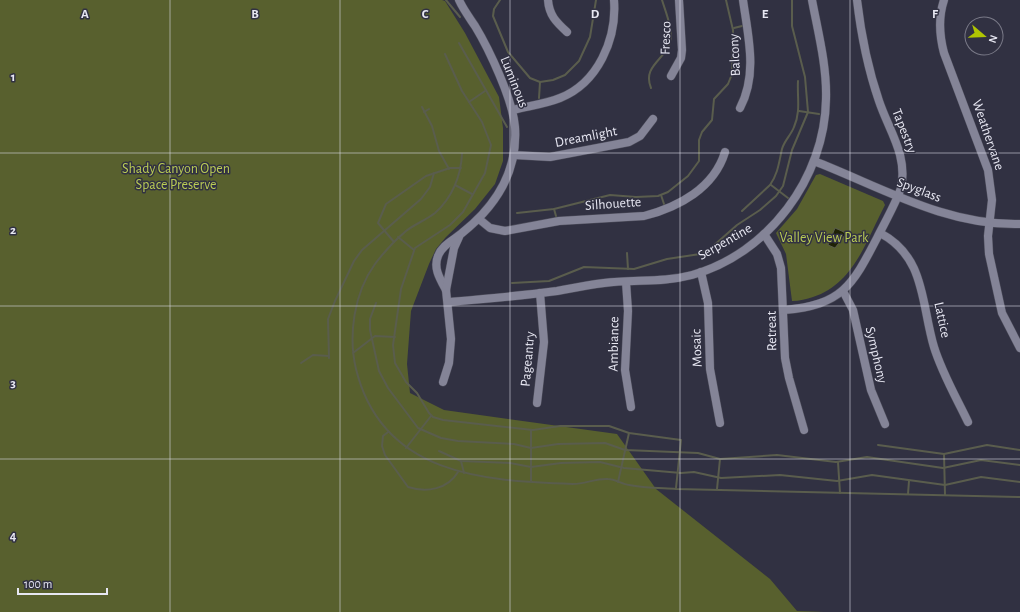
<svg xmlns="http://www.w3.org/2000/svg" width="1020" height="612" font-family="'Alegreya Sans',sans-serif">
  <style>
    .green { fill: #58602e }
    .water { fill: #1e2206; stroke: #5a5d4d }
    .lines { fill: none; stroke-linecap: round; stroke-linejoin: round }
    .stream { stroke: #5a5d4d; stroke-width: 2 }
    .minor-casing { stroke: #4f4f5d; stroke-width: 9 }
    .minor { stroke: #848497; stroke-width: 8 }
    .grid { fill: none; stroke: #e7e7f2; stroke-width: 1; stroke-opacity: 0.55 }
    .labels { text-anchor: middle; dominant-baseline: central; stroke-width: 3; stroke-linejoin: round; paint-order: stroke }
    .street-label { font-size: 14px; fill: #e7e7f2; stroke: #313142 }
    .park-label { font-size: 14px; fill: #bacc54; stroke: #313142 }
    .grid-label { font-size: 13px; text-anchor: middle; font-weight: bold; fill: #e7e7f2; stroke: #313142; stroke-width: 3; stroke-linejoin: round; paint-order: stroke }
  </style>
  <rect width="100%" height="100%" fill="#313142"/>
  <g class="green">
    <polygon points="0,0 442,0 445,1 465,33 499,97 503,128 503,161 495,184 475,209 446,237 436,249 429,264 411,311 407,364 410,393 444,410 617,434 656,489 770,579 797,611 824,612 0,612"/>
    <path d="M820,174L883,201L885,205C867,239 854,284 813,297C807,299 799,301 792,301L786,254L776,233L797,209L816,175Z"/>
  </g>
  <polygon class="water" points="835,228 844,232 845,235 835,248 828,245"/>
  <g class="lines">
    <g class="stream">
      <polyline points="446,0 460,17"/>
      <polyline points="500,0 494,9 493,16 508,52 530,78 540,82 553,80 565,75 579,61 590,37 596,0"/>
      <polyline points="734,28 742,26"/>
      <polyline points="459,43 507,127"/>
      <polyline points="445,54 462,91 482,122 491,145 485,173 463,212 450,225 415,248 401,289 393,345 395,363 406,382 417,393 429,413 433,417 443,420 533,430 560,426 609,426 629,433 681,440 676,488"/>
      <polyline points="502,62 511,56"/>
      <path d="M651,88C642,66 665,60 670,42C673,29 666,13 662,0"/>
      <polyline points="539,98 540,82"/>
      <polyline points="469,102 485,91"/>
      <polyline points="422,107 432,126 439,151 449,169"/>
      <polyline points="799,111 819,114"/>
      <polyline points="424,112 429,109"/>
      <path d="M462,154C461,176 452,198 435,213C426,220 415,224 406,231C394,241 384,252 375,264C354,293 348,335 356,369C382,475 483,481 573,484C585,484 597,478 608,479C615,479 622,484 629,485C644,488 661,488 676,489L1020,497"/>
      <polyline points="455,185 472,194"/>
      <polyline points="771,185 788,198"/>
      <polyline points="661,195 664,204"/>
      <polyline points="554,209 556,216"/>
      <path d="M742,211L770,185C778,174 779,162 782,149C784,141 791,135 794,127C801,111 797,97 798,81"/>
      <polyline points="517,213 554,209 610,195 636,197 658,196 668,192 688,176 699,161 699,140 702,132 712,120 714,99 728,84 732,74 733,30 726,0"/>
      <polyline points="398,237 414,250"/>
      <polyline points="394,242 378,223 386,204 426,176 450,168 461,168"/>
      <polyline points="627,253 628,269"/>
      <polyline points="512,283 549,281 584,267 634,269 667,259 700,254 712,247 737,225 760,210 776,196 783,186 792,150 808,112 805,77 792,26 792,0"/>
      <polyline points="376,303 370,319 370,330 379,371 388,388 418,428 441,438 458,441 514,444 531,448 558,444 605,443 625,450 698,453 720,459 777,455 836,462 867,457 943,468 981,460 1020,465"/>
      <polyline points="353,353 375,336 395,337"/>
      <polyline points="329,358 328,319 335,301 354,261 362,250 421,199 430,187 434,173"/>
      <polyline points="301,363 313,355 329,356"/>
      <polyline points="531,430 531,481"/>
      <path d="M388,432L383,436L382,446L385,455L408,487C427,493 448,489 458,472"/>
      <polyline points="878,445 944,454 987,445 1020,450"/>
      <polyline points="406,448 431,416"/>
      <polyline points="439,451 461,461 510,463 531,467 561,463 600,462 624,468 681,473 694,472 721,478 780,475 837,481 872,475 945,485 981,477 1020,482"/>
      <polyline points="944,454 945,495"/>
      <polyline points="461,461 464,473"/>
      <polyline points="838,462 840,493"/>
      <polyline points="618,482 629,433"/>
      <polyline points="717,489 720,459"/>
      <polyline points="908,494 909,481"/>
    </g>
    <defs>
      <g id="minor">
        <path d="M548,0C549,15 556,22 567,32"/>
        <path d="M944,0C938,18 939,34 944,53L988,170L992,200L988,236L989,254L1002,313L1020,348"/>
        <polyline points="671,76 681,58 682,50 679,0"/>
        <path d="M740,108C758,74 748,36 743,0"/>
        <path d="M513,110C528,106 545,104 560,98C598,83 617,39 614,0"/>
        <polyline points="514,155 550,157 629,142 640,136 653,119"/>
        <path d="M814,161C881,187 946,226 1020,224"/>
        <path d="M479,219L490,228L505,231L559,221L644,216C679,207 714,188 725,152"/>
        <path d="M880,233C926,257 921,304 934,347C942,373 956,397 968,422"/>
        <polyline points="764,234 777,254 781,268 785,358 789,378 804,430"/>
        <polyline points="701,272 708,303 710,369 720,423"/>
        <polyline points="626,282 628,311 625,370 631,407"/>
        <path d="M446,290C440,279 433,268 438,256C442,245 454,240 462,233C496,206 518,172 515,127C513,100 489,49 475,26C469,17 463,9 459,0"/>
        <polyline points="843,291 853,310 871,390 885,424"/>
        <path d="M448,302C484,299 521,296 557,291C573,288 588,285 604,283C634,279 662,283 692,275C768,254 825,178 826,99C827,66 818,32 812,0"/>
        <path d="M784,310C842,305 852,286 877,238C885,222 895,205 901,188C908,155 889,131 879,101C868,69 861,34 857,0"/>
        <polyline points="443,382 449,363 451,339 446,290 454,248 459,237"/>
        <polyline points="537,403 544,342 540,293"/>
      </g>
    </defs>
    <use href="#minor" class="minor-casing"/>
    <use href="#minor" class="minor"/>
  </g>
  <path class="grid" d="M170,0V612M340,0V612M510,0V612M680,0V612M850,0V612M0,153H1020M0,306H1020M0,459H1020"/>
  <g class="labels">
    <g class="street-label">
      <text transform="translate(666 38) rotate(-88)">Fresco</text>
      <text transform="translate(735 55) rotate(-93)">Balcony</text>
      <text transform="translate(514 82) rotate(68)">Luminous</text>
      <text transform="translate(904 131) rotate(69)">Tapestry</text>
      <text transform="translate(988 135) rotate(71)">Weathervane</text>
      <text transform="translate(586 137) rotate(-11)">Dreamlight</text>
      <text transform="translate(919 190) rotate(21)">Spyglass</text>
      <text transform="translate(613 204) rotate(-4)">Silhouette</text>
      <text transform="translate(725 242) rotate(-30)">Serpentine</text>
      <text transform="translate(942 320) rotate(78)">Lattice</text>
      <text transform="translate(772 331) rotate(-91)">Retreat</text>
      <text transform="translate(614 344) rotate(-89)">Ambiance</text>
      <text transform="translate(697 348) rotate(-92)">Mosaic</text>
      <text transform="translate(876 355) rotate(77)">Symphony</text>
      <text transform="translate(528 359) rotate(-85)">Pageantry</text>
    </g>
    <g class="park-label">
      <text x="176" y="169">Shady Canyon Open<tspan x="176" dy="16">Space Preserve</tspan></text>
      <text x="824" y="238">Valley View Park</text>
    </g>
  </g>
  <g class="grid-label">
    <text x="85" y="18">A</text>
    <text x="255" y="18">B</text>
    <text x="425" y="18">C</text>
    <text x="595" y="18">D</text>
    <text x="765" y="18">E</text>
    <text x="935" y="18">F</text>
    <text x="13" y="81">1</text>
    <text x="13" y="234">2</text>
    <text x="13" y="387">3</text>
    <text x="13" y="540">4</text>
  </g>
  <g transform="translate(984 36) rotate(109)"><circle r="19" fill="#313142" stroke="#7a7a88"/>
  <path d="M0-3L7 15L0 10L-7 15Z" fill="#b0c502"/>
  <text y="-6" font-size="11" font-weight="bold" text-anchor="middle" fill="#e7e7f2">N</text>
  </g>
  <path d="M18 588v6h89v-6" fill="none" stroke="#e7e7f2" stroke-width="2"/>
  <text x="24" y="588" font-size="12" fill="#e7e7f2" stroke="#313142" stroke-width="3" paint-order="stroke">100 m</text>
</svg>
